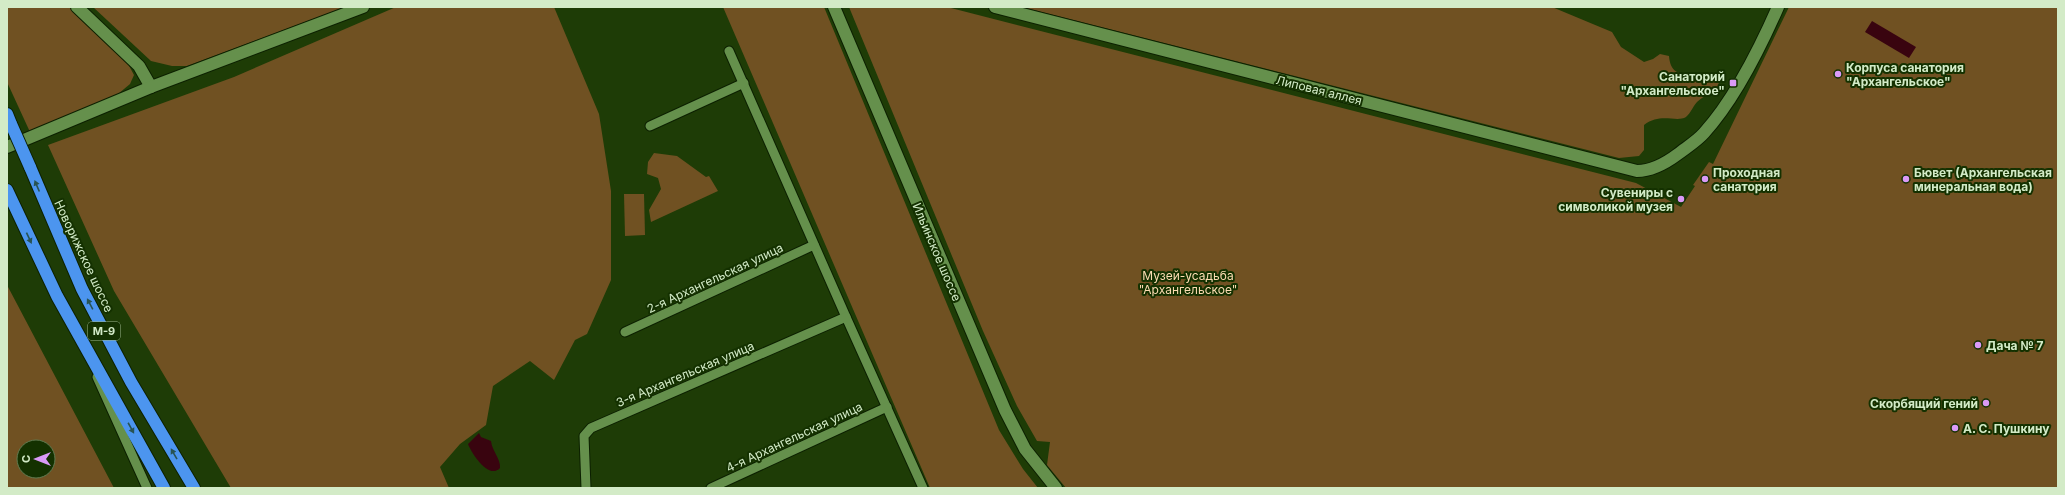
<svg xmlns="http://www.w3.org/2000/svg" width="2065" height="495" font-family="Inter,sans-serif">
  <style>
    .green { fill: #705122; fill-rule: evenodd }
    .water { fill: #39040f }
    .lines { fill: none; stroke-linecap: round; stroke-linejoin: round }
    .street-casing { stroke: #0c2000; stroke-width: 11 }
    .secondary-casing { stroke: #0c2000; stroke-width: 14 }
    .highway-casing { stroke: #0c2000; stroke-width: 14 }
    .street { stroke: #65904c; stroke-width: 9 }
    .secondary { stroke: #65904c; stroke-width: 12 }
    .highway { stroke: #4c95ef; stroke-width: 12 }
    .highway-bridge-casing { stroke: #0c2000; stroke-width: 14; stroke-linecap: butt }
    .highway-bridge { stroke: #4c95ef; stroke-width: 12 }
    .oneway { fill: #285454 }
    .poi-dot { fill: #da9af7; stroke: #143100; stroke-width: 1.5 }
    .labels { text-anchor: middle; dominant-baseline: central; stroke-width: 4; stroke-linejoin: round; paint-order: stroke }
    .shield { fill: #143100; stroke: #9ab38b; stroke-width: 1 }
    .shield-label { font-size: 11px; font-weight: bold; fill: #d3ebc7 }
    .poi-label { font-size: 12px; font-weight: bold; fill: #d3ebc7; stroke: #143100; text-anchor: start }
    .street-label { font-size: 12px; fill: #d3ebc7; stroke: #143100 }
    .park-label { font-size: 12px; fill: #fcdcb2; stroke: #143100 }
  </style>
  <rect width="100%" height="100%" fill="#1e3c06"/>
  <g class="green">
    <polygon points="7,7 69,7 127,62 134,75 130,84 118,94 30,132 7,82"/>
    <polygon points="93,7 345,7 187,66 172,66 151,61"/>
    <polygon points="396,7 554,7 599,114 611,191 611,280 587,334 575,340 554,380 530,361 493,386 486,425 460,444 440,467 449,488 231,488 114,291 48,145 234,77"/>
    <polygon points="723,7 824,7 999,430 1023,469 1038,488 930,488"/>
    <polygon points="849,7 947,7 1636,183 1681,207 1695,186 1693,185 1709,162 1713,164 1789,7 2058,7 2058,488 1066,488 1047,465 1050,442 1037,441 1017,406 983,331"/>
    <path d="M1022,7H1552L1612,32L1621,47L1644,62L1653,59L1660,54L1669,56C1671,82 1693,72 1710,75C1713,76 1716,78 1719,80L1718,88C1712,94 1704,95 1697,102C1693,106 1691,113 1686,117C1676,123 1661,112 1644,125V150L1639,156L1619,158Z"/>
    <polygon points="654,153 677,156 706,177 709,176 718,191 651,222 649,210 661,189 658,178 647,174 648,162"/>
    <polygon points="624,194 644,194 645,235 625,236"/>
    <path d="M7,285L114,488H7ZM24,447H48V471H24Z"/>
  </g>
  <g class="water">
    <polygon points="1872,21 1916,47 1909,58 1865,32"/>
    <path d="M479,433L481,437L491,441C492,451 501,459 500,468C489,480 472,454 468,444Z"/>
  </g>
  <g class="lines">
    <defs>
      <g id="street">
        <polyline points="729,51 846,317 923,488"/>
        <polyline points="650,126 744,83"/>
        <polyline points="625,332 814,245"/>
        <polyline points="97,377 147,488"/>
        <polyline points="586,488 584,436 591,428 846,317"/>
        <polyline points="711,488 887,407"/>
      </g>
      <g id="secondary">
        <polyline points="77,7 139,66 151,87"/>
        <polyline points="834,7 1005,410 1025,449 1056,488"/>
        <path d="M995,7L1637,171C1652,171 1666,163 1678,154C1687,147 1697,141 1704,133C1734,100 1760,48 1778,7"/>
        <polyline points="7,147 151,87 363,7"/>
      </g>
      <g id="highway">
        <polyline points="7,114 11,124"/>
        <polyline points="30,167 82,289 131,382 194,488"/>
        <polyline points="7,190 57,296 164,488"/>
      </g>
    </defs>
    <use href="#street" class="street-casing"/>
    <use href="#secondary" class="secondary-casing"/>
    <use href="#highway" class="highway-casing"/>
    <use href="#street" class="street"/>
    <use href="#secondary" class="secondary"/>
    <use href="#highway" class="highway"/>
    <defs>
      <polyline id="highway-bridge" points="11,124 30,167"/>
    </defs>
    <use href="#highway-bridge" class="highway-bridge-casing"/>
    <use href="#highway-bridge" class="highway-bridge"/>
  </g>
  <defs><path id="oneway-solid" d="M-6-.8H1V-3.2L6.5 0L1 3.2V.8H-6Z"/></defs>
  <g class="oneway">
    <use href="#oneway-solid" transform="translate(37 186) rotate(-113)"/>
    <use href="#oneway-solid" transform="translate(29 238) rotate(65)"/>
    <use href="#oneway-solid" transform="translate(90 304) rotate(-118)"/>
    <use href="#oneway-solid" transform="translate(131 428) rotate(61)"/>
    <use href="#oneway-solid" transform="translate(174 454) rotate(-120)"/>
  </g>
  <g class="poi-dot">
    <circle cx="1838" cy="74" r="4"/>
    <rect x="1729" y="79" width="8" height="8" rx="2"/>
    <circle cx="1705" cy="179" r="4"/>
    <circle cx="1906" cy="179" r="4"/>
    <circle cx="1681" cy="199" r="4"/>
    <circle cx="1978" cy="345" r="4"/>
    <circle cx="1986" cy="403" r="4"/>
    <circle cx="1955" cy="428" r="4"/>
  </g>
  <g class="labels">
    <rect class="shield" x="88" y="322" width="32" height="18" rx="3"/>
    <g class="shield-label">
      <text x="104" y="331">М-9</text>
    </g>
    <g class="poi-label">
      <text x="1846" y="67">Корпуса санатория<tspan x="1846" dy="14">"Архангельское"</tspan></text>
      <text x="1725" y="76" text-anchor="end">Санаторий<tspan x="1725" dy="14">"Архангельское"</tspan></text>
      <text x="1713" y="172">Проходная<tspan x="1713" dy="14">санатория</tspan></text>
      <text x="1914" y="172">Бювет (Архангельская<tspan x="1914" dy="14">минеральная вода)</tspan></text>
      <text x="1673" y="192" text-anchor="end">Сувениры с<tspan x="1673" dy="14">символикой музея</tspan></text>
      <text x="1986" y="345">Дача № 7</text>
      <text x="1978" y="403" text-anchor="end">Скорбящий гений</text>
      <text x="1963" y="428">А. С. Пушкину</text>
    </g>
    <g class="street-label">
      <text transform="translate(1319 90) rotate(14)">Липовая аллея</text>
      <text transform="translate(937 252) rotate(67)">Ильинское шоссе</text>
      <text transform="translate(84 256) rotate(65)">Новорижское шоссе</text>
      <text transform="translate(715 278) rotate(-25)">2-я Архангельская улица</text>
      <text transform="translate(685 374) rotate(-23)">3-я Архангельская улица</text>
      <text transform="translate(794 437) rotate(-25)">4-я Архангельская улица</text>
    </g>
    <g class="park-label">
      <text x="1188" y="275">Музей-усадьба<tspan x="1188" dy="14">"Архангельское"</tspan></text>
    </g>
  </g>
  <rect width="2065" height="495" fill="none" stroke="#d3ebc7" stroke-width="16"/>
  <g transform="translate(36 459) rotate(270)"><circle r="19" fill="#143100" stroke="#607b50"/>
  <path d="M0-3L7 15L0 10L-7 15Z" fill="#da9af7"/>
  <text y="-6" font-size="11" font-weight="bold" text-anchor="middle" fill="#d3ebc7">С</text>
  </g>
</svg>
